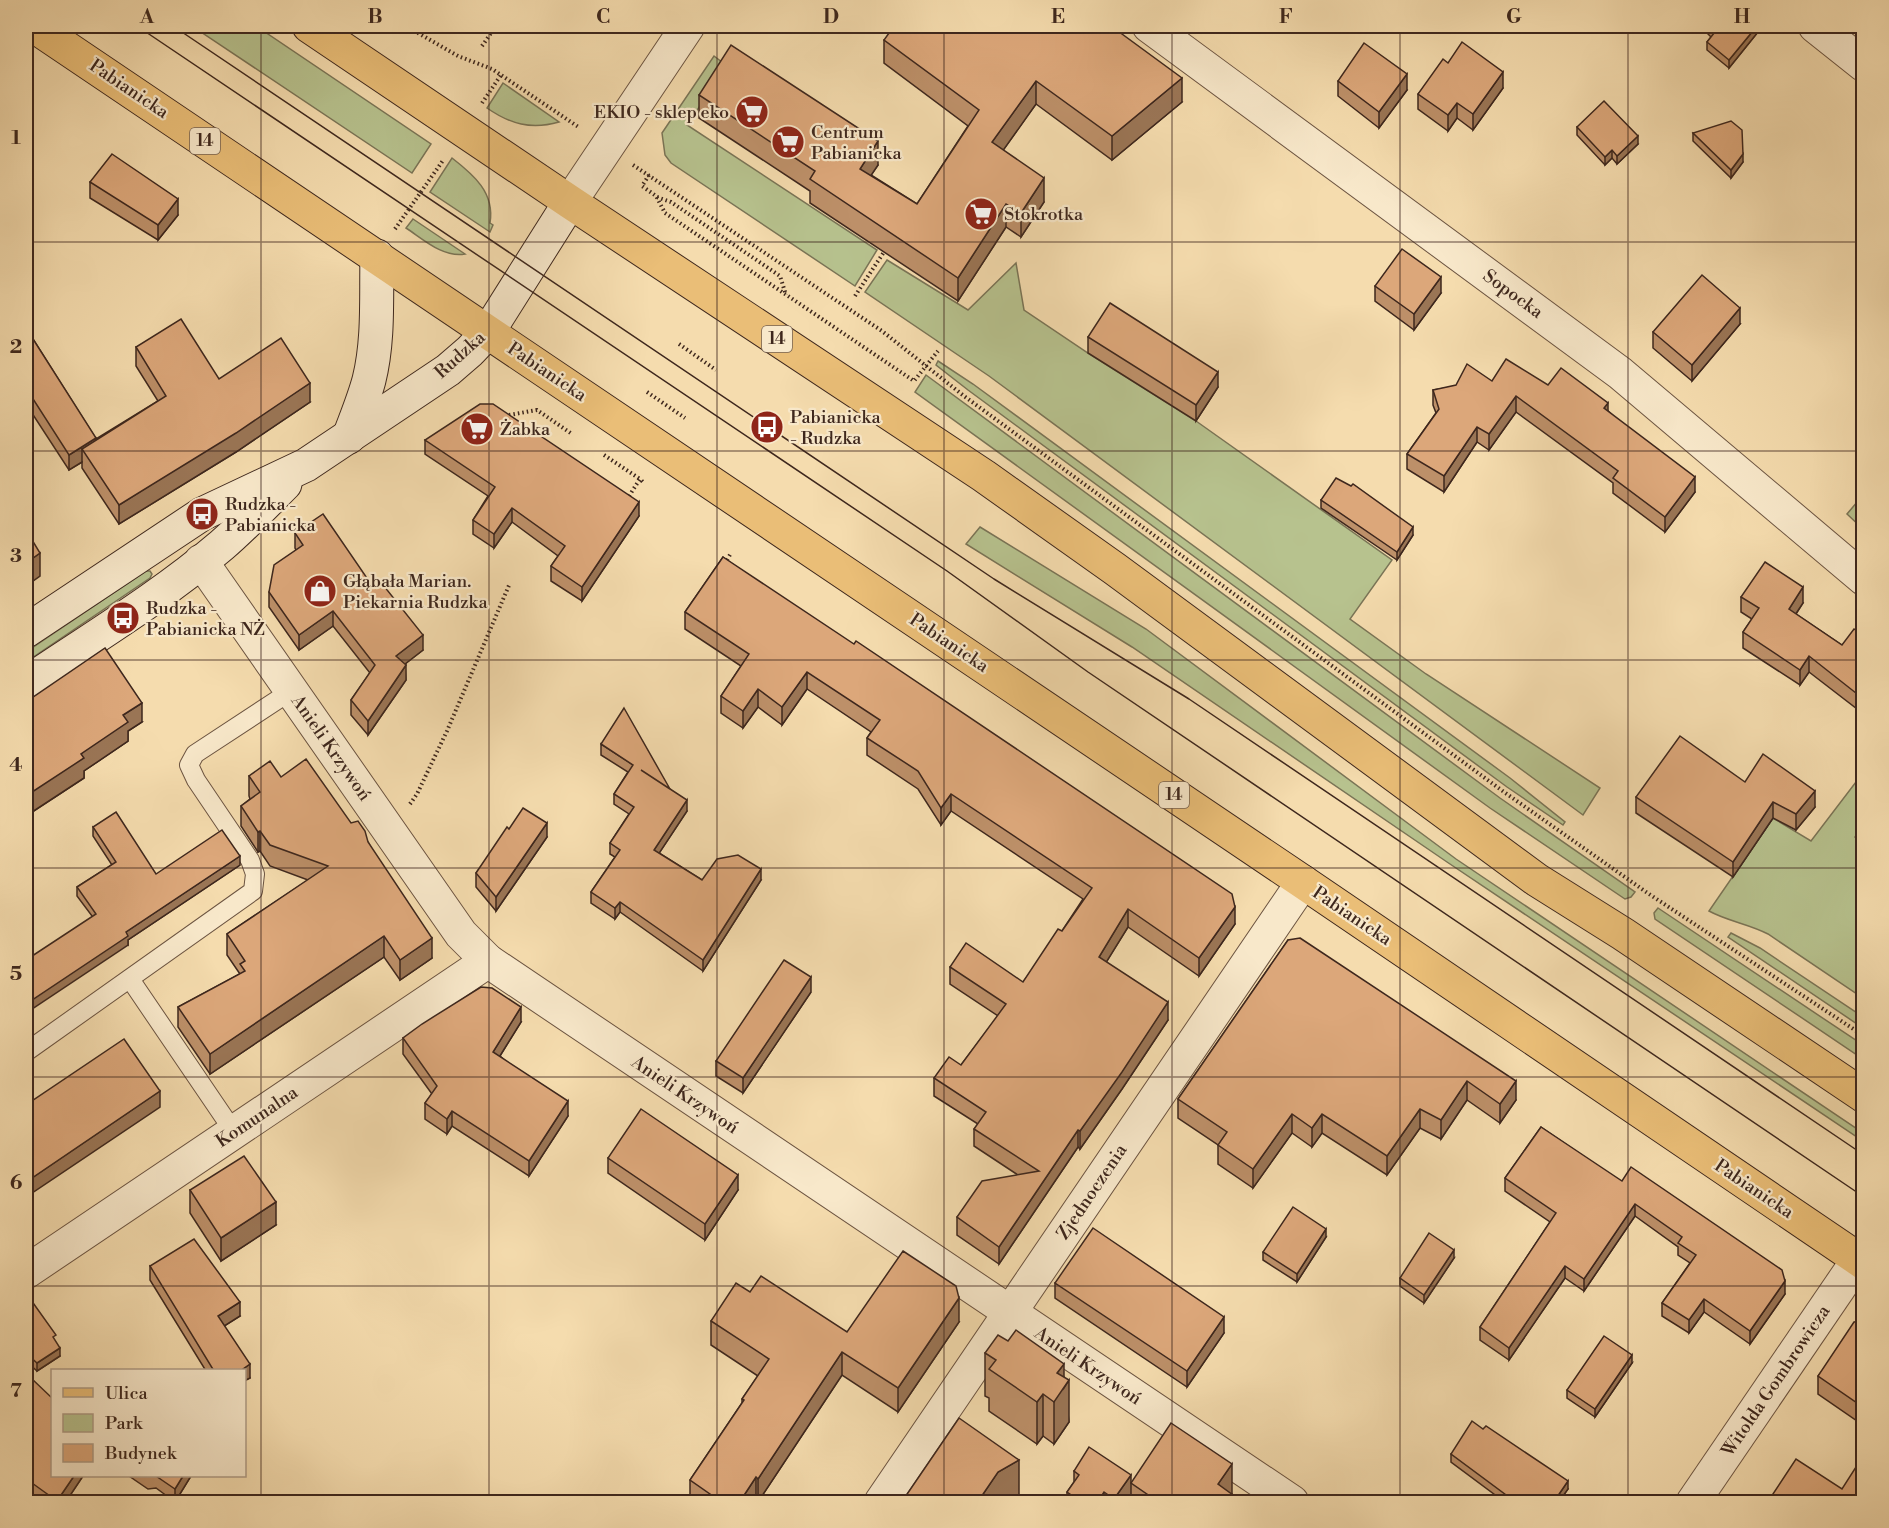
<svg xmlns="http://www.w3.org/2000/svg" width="1889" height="1528" font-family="'Libre Bodoni',serif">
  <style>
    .green { fill: #b7c28e; stroke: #7a7456; stroke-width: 1.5 }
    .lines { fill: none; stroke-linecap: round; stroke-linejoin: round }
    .lane-casing { stroke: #6c5441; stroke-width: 20 }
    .street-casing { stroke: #6c5441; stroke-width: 35 }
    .secondary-casing { stroke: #3e271d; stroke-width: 35 }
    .primary-casing { stroke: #3e271d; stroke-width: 35 }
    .path { stroke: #3e271d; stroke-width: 4; stroke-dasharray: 1.5 3; stroke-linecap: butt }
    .lane { stroke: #f8e8ca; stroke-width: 18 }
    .street { stroke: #f8e8ca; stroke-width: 33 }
    .secondary { stroke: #f8e8ca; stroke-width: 33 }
    .primary { stroke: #eabe77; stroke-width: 33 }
    .tram { stroke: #3e271d; stroke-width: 1.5 }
    .wall { fill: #bd9069; stroke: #3e271d; stroke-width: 1.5 }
    .shaded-wall { fill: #9a7555; stroke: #3e271d; stroke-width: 1.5 }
    .building { fill: #dca77a; stroke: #3e271d; stroke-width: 1.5 }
    .grid { fill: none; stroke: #3e271d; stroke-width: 1.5; stroke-opacity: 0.55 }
    .labels { text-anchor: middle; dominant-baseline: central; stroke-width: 4.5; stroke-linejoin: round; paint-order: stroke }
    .shield { fill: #f8e8ca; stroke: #766151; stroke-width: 1.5 }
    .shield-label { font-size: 16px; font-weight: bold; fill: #3e271d }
    .street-label { font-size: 18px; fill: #3e271d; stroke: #f8e8ca }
    .poi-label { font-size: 18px; fill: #3e271d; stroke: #f8e8ca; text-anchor: start }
    .neatline { fill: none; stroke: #3e271d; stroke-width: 2 }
    .grid-label { font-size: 20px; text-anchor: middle; font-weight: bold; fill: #3e271d }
  </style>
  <rect width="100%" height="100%" fill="#f5dcae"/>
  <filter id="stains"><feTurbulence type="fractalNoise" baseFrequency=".00333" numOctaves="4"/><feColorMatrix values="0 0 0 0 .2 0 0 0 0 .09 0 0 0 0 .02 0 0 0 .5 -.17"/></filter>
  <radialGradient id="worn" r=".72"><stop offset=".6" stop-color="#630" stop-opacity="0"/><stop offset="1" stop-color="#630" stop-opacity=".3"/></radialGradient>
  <g class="green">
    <polygon points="192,26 256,26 431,144 412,173"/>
    <polygon points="714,56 727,66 687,125 877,250 855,286 671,163 665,155 662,133"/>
    <path d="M503,83L559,122C531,130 510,124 487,108Z"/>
    <path d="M452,158C474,175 495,193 490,223L493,225L490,232L430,192Z"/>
    <path d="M413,219L465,254C443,258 423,239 406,228Z"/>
    <polygon points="887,260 968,310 1016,263 1024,310 1088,353 1196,421 1392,560 1350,619 1426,674 1600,788 1583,815 989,376 865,292"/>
    <polygon points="938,361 973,384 1510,778 1565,822 1563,825 1507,787 968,390 936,365"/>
    <polygon points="926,375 1500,798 1635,892 1631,897 1625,899 1490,808 915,392"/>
    <polygon points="1863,495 1863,529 1847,514"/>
    <polygon points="980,527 1146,629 1456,859 1863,1133 1863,1141 1447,862 1132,647 966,544"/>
    <polygon points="146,571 150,571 152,574 150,578 26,662 26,652"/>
    <path d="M1859,778L1863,781V826L1855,837L1863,842V998L1768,934C1749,924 1727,921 1709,911L1773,818L1811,841Z"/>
    <polygon points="1658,908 1863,1045 1863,1059 1655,919 1654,913"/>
    <polygon points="1731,933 1760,948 1863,1017 1863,1028 1728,937"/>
  </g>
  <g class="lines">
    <defs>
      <g id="lane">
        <polyline points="130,979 234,1132"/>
        <polyline points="26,1052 253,891 255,874 250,860 196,780 189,765 195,754 291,691"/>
      </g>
      <g id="street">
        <polyline points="1149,26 1620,373 1864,579"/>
        <polyline points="1815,26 1864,65"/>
        <polyline points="570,202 688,26"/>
        <polyline points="201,561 461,934 488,961 1292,1502"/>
        <polyline points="26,1272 488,961"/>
        <polyline points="881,1502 1303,882"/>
        <polyline points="1693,1502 1858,1260"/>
      </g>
      <g id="secondary">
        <path d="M349,437C356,418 364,399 369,380C379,340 376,297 377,256"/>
        <polyline points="26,631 202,514 306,465 448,370 470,351 488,332 570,202"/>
        <path d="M26,683C91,639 161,597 222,545C244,526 264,505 285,484"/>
      </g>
      <g id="primary">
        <polyline points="34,26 1303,882 1864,1263"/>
        <polyline points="309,26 570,202 984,476 1115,569 1537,880 1623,934 1864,1096"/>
      </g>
    </defs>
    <use href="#lane" class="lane-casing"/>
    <use href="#street" class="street-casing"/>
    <use href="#secondary" class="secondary-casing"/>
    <use href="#primary" class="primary-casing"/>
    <g class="path">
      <polyline points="406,26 458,56 492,69 580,128"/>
      <polyline points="482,46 496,26"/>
      <polyline points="482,103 501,75"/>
      <polyline points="633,165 882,331 964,396 1504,792 1649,894 1864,1036"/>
      <polyline points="649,175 642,186 656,196 665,213 914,381 938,351"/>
      <polyline points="657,197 671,202 780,276 786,295"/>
      <polyline points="395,229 444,159"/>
      <polyline points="855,296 884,252"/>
      <polyline points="679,344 716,370"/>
      <polyline points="647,392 685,418"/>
      <polyline points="509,415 537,410 572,434"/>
      <polyline points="604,455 640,479"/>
      <polyline points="629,496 640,479 643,482"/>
      <polyline points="727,560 731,553"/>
      <polyline points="410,804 417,794 447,731 510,583"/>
    </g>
    <use href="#lane" class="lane"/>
    <use href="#street" class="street"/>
    <use href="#secondary" class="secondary"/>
    <use href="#primary" class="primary"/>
    <g class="tram">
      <polyline points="137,26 947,571 1088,672 1864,1197"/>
      <polyline points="173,26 994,579 1189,699 1864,1155"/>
    </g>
  </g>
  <g class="wall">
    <polygon points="470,26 479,26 476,30"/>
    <polygon points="1707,26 1762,26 1762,27 1729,68 1707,50 1707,42 1711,37 1707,33"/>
    <polygon points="990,31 1182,102 1112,160 1036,104 1003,150 1044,202 1021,237 1006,227 958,301 810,203 810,191 699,118 699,95 878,165 871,175 917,204 968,126 884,63 884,40"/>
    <polygon points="1448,63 1503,88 1473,130 1457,118 1448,131 1418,109 1418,94"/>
    <polygon points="1338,81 1407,90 1379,128 1338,96"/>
    <polygon points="1577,127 1638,144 1617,164 1612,158 1605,165 1577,135"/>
    <polygon points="1693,133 1743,162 1731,178 1693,141"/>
    <polygon points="90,182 178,215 158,240 90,198"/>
    <polygon points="1375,286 1441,293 1414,330 1375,301"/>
    <polygon points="1740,324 1692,381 1653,348 1653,332"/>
    <polygon points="26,328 96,439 158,401 136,366 136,347 219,379 310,402 236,452 119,524 82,468 82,462 69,470 26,404"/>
    <polygon points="1088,337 1218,387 1196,421 1088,353"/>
    <polygon points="1492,381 1548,385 1608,411 1695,492 1665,532 1613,493 1613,483 1516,412 1489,450 1477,442 1444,492 1407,469 1407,454 1436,413 1433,405 1433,390"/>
    <polygon points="425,440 639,516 582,601 551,581 551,566 558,556 512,522 494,548 473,534 473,520 488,496 425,454"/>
    <polygon points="1321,500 1413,535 1397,560 1321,508"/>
    <polygon points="295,533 373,587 423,650 405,664 406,680 368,735 351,715 351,700 370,673 333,626 299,650 269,607 269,592 296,550 295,548"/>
    <polygon points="723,557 1235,924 1199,976 1128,927 1106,962 1168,1020 1122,1089 1080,1149 1078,1147 999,1264 957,1235 957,1217 1018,1175 974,1146 974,1129 978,1124 934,1096 934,1078 961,1065 998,1016 950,984 950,967 1023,982 1062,931 1083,899 951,811 941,825 918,789 867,755 867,738 871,732 807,689 782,725 758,707 743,728 721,713 721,696 741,666 685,629 685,612"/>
    <polygon points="1741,597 1803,603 1796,614 1842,645 1863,635 1861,712 1809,672 1800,685 1743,648 1743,632 1752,619 1741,612"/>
    <polygon points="26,702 142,722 128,731 128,741 84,771 84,778 26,816"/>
    <polygon points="601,744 670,789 687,811 659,853 702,880 761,880 703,971 620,912 615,919 591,903 591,892 615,857 610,854 610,843 629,814 614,804 614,794 628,772 601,755"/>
    <polygon points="249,776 281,777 351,823 368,842 432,958 400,980 384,957 210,1074 178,1027 178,1007 240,974 227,955 227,934 308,880 270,866 260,851 258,852 241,826 241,806 250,799 249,796"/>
    <polygon points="1745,782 1815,807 1796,830 1773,818 1733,877 1636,813 1636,797"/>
    <polygon points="93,827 156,874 240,865 128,940 128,945 92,916 77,896 77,887 112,865 93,836"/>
    <polygon points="509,829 547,837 496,911 476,887 476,873"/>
    <polygon points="1288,940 1516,1100 1500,1123 1467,1100 1441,1139 1420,1128 1387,1175 1322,1133 1312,1147 1292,1133 1253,1188 1218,1164 1218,1145 1178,1118 1178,1099"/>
    <polygon points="811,992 743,1093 716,1076 716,1061"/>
    <polygon points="521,1022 500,1056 568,1116 529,1176 452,1126 447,1134 425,1119 425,1103 432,1094 403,1054 403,1038"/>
    <polygon points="1541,1127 1785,1294 1750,1344 1704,1312 1689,1333 1662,1316 1662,1303 1690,1263 1678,1255 1678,1247 1635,1216 1584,1291 1565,1278 1509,1360 1480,1340 1480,1327 1550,1222 1505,1191 1505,1178"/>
    <polygon points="608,1158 738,1190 705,1240 608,1173"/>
    <polygon points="190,1190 276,1225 221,1261 190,1213"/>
    <polygon points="1326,1237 1297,1282 1263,1260 1263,1252"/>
    <polygon points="1454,1258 1424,1303 1400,1286 1400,1278"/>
    <polygon points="150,1266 240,1316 224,1326 250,1378 244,1381 244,1371 206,1371 150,1280"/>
    <polygon points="1055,1283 1224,1333 1187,1387 1055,1298"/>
    <polygon points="750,1292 847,1332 959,1322 898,1412 842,1375 758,1502 756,1501 754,1503 690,1503 690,1480 742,1403 742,1399 758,1376 711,1345 711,1321"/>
    <polygon points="26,1304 60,1356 37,1371 26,1361"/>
    <polygon points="1863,1321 1863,1425 1818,1394 1818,1376"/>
    <polygon points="985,1353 1064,1377 1069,1422 1054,1444 1043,1436 1037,1444 989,1411 989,1398 985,1396"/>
    <polygon points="1632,1363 1595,1417 1567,1398 1567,1390"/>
    <polygon points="26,1384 52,1476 83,1476 65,1503 40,1503 32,1497 32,1494 26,1490"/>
    <polygon points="1451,1454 1568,1489 1558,1503 1506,1503 1451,1462"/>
    <polygon points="1074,1471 1131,1483 1232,1494 1244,1503 1067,1503 1067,1492 1074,1482"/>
    <polygon points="129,1476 191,1476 175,1502 156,1488 148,1489"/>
  </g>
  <g class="shaded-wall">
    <polygon points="1757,26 1762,26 1762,27 1729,68 1729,60"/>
    <polygon points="1503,72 1503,88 1473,130 1473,114"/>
    <polygon points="1407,74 1407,90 1379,128 1379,112"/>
    <polygon points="1182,78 1182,102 1112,160 1112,136"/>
    <polygon points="1036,81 1036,104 992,166 992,142"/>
    <polygon points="1457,103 1457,118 1448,131 1448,115"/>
    <polygon points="1638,136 1638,144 1617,164 1617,156"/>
    <polygon points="878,141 878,165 860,192 860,169"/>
    <polygon points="1612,150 1612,158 1605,165 1605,157"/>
    <polygon points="1743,154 1743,162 1731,178 1731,170"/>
    <polygon points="1044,178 1044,202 1021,237 1021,213"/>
    <polygon points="178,199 178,215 158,240 158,225"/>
    <polygon points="1006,204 1006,227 958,301 958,278"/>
    <polygon points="1441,277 1441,293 1414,330 1414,314"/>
    <polygon points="1740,308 1740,324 1692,381 1692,365"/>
    <polygon points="1218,372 1218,387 1196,421 1196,405"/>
    <polygon points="310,383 310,402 236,452 119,524 119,505"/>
    <polygon points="1516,396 1516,412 1489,450 1489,434"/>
    <polygon points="1608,403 1608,418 1604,408"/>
    <polygon points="1477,427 1477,442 1444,492 1444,476"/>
    <polygon points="96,438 96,453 82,449 82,462 69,470 69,455"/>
    <polygon points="1695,477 1695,492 1665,532 1665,517"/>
    <polygon points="639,502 639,516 582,601 582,587"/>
    <polygon points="512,508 512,522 494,548 494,534"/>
    <polygon points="1413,527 1413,535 1397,560 1397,552"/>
    <polygon points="40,553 40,576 26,586 26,563"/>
    <polygon points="1803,587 1803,603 1789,624 1789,609"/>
    <polygon points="333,611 333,626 299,650 299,635"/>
    <polygon points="423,635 423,650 396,671 396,656"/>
    <polygon points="1809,656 1809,672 1800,685 1800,670"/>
    <polygon points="406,665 406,680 368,735 368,721"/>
    <polygon points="807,672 807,689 782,725 782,707"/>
    <polygon points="758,689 758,707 743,728 743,711"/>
    <polygon points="1863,694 1863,709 1861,712 1861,697"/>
    <polygon points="142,703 142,722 128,731 128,741 84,771 84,778 26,816 26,796 81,754 123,715"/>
    <polygon points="1815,791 1815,807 1796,830 1796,814"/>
    <polygon points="951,794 951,811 941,825 941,808"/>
    <polygon points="687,800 687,811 654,861 654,850"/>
    <polygon points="1773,802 1773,818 1733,877 1733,862"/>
    <polygon points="547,823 547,837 496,911 496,897"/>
    <polygon points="260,831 260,851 258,852 258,832"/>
    <polygon points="240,856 240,865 128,940 128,945 26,1013 26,1004 126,932"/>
    <polygon points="761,869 761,880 703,971 703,960"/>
    <polygon points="620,902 620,912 615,919 615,908"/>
    <polygon points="1235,907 1235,924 1199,976 1199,958"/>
    <polygon points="1128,909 1128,927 1099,974 1099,957"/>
    <polygon points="384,936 384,957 210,1074 210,1054"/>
    <polygon points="432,938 432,958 400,980 400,960"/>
    <polygon points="811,977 811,992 743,1093 743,1078"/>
    <polygon points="1168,1002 1168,1020 1122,1089 1080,1149 1080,1131"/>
    <polygon points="521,1007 521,1022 493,1067 493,1052"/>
    <polygon points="1467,1081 1467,1100 1441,1139 1441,1120"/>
    <polygon points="1516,1081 1516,1100 1500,1123 1500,1104"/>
    <polygon points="160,1091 160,1107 26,1197 26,1182"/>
    <polygon points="568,1101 568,1116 529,1176 529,1161"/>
    <polygon points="1420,1109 1420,1128 1387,1175 1387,1156"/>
    <polygon points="452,1111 452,1126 447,1134 447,1119"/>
    <polygon points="1292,1114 1292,1133 1253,1188 1253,1169"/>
    <polygon points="1322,1114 1322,1133 1312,1147 1312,1128"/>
    <polygon points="1078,1130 1078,1147 999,1264 999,1247"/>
    <polygon points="738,1175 738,1190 705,1240 705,1224"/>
    <polygon points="276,1202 276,1225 221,1261 221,1238"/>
    <polygon points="1635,1204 1635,1216 1584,1291 1584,1279"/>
    <polygon points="1326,1229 1326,1237 1297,1282 1297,1274"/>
    <polygon points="1454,1250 1454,1258 1424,1303 1424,1295"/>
    <polygon points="1565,1266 1565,1278 1509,1360 1509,1348"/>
    <polygon points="1785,1281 1785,1294 1750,1344 1750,1331"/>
    <polygon points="959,1298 959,1322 898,1412 898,1388"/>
    <polygon points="1704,1299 1704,1312 1689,1333 1689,1320"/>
    <polygon points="240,1302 240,1316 218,1330 218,1316"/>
    <polygon points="1224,1317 1224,1333 1187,1387 1187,1371"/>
    <polygon points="60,1348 60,1356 37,1371 37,1363"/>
    <polygon points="842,1352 842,1375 758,1502 758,1479"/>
    <polygon points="1632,1355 1632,1363 1595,1417 1595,1409"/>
    <polygon points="250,1364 250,1378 244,1381 244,1371 240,1371"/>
    <polygon points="1064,1364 1064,1388 1069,1380 1069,1422 1054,1444 1054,1402 1057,1373"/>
    <polygon points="1043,1394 1043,1436 1037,1444 1037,1402"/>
    <polygon points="1019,1460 1019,1497 1009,1503 977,1503 998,1472"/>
    <polygon points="1232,1464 1232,1498 1218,1484"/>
    <polygon points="1131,1475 1131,1503 1114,1503 1114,1499"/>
    <polygon points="74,1476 83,1476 65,1503 57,1503 57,1501"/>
    <polygon points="183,1476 191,1476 175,1502 175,1489"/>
    <polygon points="756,1477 756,1501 754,1503 739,1503"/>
    <polygon points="1568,1481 1568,1489 1558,1503 1553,1503"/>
    <polygon points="1104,1492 1104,1503 1097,1503"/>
  </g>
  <g class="building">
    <polygon points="894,26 982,26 990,31 994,26 1111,26 1182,78 1112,136 1036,81 992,142 1044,178 1021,213 1006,204 958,278 810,179 815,171 699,95 731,45 878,141 860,169 917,204 979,110 884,40"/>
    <polygon points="1707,26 1757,26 1729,60 1707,42 1715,32"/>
    <polygon points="1462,42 1503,72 1473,114 1457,103 1448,115 1418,94 1443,59 1448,63"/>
    <polygon points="1364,43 1407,74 1379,112 1338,81"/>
    <polygon points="1604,101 1638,136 1617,156 1612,150 1605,157 1577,127"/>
    <polygon points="1731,121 1742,130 1743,154 1731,170 1693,133"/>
    <polygon points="112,154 178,199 158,225 90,182"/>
    <polygon points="1402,249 1441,277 1414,314 1375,286"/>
    <polygon points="1702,275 1740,308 1692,365 1653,332"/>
    <polygon points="1110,303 1218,372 1196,405 1088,337"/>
    <polygon points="181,319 219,379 281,338 310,383 236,433 119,505 82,449 166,396 136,347"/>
    <polygon points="26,328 96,438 69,455 26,388"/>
    <polygon points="1506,359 1548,385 1561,368 1608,403 1604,408 1695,477 1665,517 1613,478 1618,471 1516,396 1489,434 1477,427 1444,476 1407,454 1439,409 1433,390 1456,385 1467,364 1492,381"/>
    <polygon points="480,404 493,404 639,502 582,587 551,566 565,546 512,508 494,534 473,520 495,487 425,440"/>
    <polygon points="1336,478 1351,486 1353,484 1413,527 1397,552 1321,500"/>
    <polygon points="323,514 373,587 380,581 423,635 396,656 406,665 368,721 351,700 375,665 333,611 299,635 269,592 274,565 303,545 295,533"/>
    <polygon points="26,530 40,553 26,563"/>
    <polygon points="723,557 854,644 856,641 1232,894 1235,907 1199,958 1128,909 1099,957 1168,1002 1122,1072 1080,1131 1078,1130 999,1247 957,1217 982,1181 1039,1171 974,1129 986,1112 934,1078 949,1057 961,1065 1006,1004 950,967 966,943 1023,982 1058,929 1062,931 1092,888 951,794 941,808 918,771 867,738 880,720 807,672 782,707 758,689 743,711 721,696 749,654 685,612"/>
    <polygon points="1765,562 1803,587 1789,609 1842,645 1854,629 1863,635 1863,694 1861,697 1809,656 1800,670 1743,632 1759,608 1741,597"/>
    <polygon points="105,648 142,703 123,715 128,722 81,754 84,758 26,796 26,736 33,731 26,720 26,702"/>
    <polygon points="624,708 670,789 641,770 687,800 654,850 702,880 717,859 738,855 761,869 703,960 620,902 615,908 591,892 620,850 610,843 634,807 614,794 633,765 601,744"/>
    <polygon points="1680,736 1745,782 1763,754 1815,791 1796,814 1773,802 1733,862 1636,797"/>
    <polygon points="306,759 351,823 358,821 365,831 368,842 432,938 400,960 384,936 210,1054 178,1007 245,971 240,964 245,961 227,934 328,866 270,845 260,831 258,832 241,806 260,792 249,776 270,761 281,777"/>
    <polygon points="523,808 547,823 496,897 476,873 507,827 509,829"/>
    <polygon points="116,812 156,874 222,830 240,856 126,932 128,936 26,1004 26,960 96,914 77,887 116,862 93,827"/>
    <polygon points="1300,938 1516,1081 1500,1104 1467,1081 1441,1120 1420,1109 1387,1156 1322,1114 1312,1128 1292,1114 1253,1169 1218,1145 1227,1132 1178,1099 1288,940"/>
    <polygon points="784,960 811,977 743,1078 716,1061"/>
    <polygon points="481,987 492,988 521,1007 493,1052 568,1101 529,1161 452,1111 447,1119 425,1103 437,1086 403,1038 422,1024"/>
    <polygon points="124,1039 160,1091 26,1182 26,1105"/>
    <polygon points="641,1109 738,1175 705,1224 608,1158"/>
    <polygon points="1541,1127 1622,1181 1631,1167 1782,1270 1785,1281 1750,1331 1704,1299 1689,1320 1662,1303 1696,1255 1678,1243 1682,1237 1635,1204 1584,1279 1565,1266 1509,1348 1480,1327 1556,1213 1505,1178"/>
    <polygon points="244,1156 276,1202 221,1238 190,1190"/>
    <polygon points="1293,1207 1326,1229 1297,1274 1263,1252"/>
    <polygon points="1093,1228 1224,1317 1187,1371 1055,1283"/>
    <polygon points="1429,1233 1454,1250 1424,1295 1400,1278"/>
    <polygon points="194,1239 240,1302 218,1316 250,1364 240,1371 214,1371 150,1266"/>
    <polygon points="903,1251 956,1286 959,1298 898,1388 842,1352 758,1479 756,1477 739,1503 723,1503 690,1480 744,1400 742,1399 769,1359 711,1321 736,1283 750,1292 761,1276 847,1332"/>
    <polygon points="31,1300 56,1335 53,1337 60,1348 37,1363 26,1353 26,1304"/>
    <polygon points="1863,1321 1863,1407 1818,1376 1854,1322"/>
    <polygon points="1016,1330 1064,1364 1057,1373 1069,1380 1054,1402 1043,1394 1037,1402 989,1369 996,1360 985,1353 998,1335 1008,1341"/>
    <polygon points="1604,1336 1632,1355 1595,1409 1567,1390"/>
    <polygon points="31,1378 52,1398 52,1476 74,1476 57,1501 32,1483 33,1482 26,1477 26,1384"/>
    <polygon points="959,1418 1019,1460 998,1472 977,1503 901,1503"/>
    <polygon points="1472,1421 1483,1429 1486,1426 1568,1481 1553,1503 1517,1503 1451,1454"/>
    <polygon points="1171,1423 1232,1464 1218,1484 1244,1503 1160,1503 1131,1483"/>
    <polygon points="1089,1447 1131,1475 1114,1499 1104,1492 1097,1503 1083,1503 1067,1492 1079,1475 1074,1471"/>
    <polygon points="1863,1456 1863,1503 1767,1503 1796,1459 1842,1489"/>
    <polygon points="156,1476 183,1476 175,1489"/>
  </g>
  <path class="grid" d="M261,26V1502M489,26V1502M717,26V1502M944,26V1502M1172,26V1502M1400,26V1502M1628,26V1502M26,242H1864M26,451H1864M26,660H1864M26,868H1864M26,1077H1864M26,1286H1864"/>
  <defs>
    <symbol id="supermarket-disc" viewBox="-11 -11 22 22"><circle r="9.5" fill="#8f2418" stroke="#f8e8ca"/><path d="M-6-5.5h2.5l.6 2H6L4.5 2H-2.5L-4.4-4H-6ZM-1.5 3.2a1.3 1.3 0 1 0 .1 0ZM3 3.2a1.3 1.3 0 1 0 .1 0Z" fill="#fff"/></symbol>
    <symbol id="bus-disc" viewBox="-11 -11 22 22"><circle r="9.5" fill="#8f2418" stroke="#f8e8ca"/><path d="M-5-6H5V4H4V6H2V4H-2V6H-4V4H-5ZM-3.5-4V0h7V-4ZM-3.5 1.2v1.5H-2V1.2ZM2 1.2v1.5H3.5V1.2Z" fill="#fff"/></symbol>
    <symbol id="shop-disc" viewBox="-11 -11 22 22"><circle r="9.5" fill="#8f2418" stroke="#f8e8ca"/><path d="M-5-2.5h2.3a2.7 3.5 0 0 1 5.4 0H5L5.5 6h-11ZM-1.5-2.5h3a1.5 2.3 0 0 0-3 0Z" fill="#fff"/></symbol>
  </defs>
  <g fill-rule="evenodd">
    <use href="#supermarket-disc" x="733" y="93" width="38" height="38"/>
    <use href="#supermarket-disc" x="769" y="123" width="38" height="38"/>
    <use href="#supermarket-disc" x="962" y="195" width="38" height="38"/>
    <use href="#bus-disc" x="748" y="408" width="38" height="38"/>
    <use href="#supermarket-disc" x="458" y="410" width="38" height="38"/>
    <use href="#bus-disc" x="183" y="495" width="38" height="38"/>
    <use href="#shop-disc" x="301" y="572" width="38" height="38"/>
    <use href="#bus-disc" x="104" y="599" width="38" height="38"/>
  </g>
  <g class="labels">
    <g class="shield">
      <rect x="190" y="128" width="30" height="26" rx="4.5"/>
      <rect x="762" y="326" width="30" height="26" rx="4.5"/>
      <rect x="1159" y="782" width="30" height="26" rx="4.5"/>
    </g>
    <g class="shield-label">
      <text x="205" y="141">14</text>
      <text x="777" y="339">14</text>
      <text x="1174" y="795">14</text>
    </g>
    <g class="street-label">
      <text transform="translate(129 89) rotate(34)">Pabianicka</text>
      <text transform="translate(1513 294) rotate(36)">Sopocka</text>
      <text transform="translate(460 355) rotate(-42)">Rudzka</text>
      <text transform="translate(547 372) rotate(34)">Pabianicka</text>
      <text transform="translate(949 643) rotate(34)">Pabianicka</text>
      <text transform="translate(331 748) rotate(55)">Anieli Krzywoń</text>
      <text transform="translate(1352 916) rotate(34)">Pabianicka</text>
      <text transform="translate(685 1095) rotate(34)">Anieli Krzywoń</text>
      <text transform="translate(257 1117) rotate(-34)">Komunalna</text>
      <text transform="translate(1754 1189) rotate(34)">Pabianicka</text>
      <text transform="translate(1092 1192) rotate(-56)">Zjednoczenia</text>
      <text transform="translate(1088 1366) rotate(34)">Anieli Krzywoń</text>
      <text transform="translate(1776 1381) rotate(-56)">Witolda Gombrowicza</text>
    </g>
    <g class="poi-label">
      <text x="729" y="112" text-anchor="end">EKIO - sklep eko</text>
      <text x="811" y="132">Centrum<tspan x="811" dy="21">Pabianicka</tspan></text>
      <text x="1004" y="214">Stokrotka</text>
      <text x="790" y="417">Pabianicka<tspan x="790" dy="21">- Rudzka</tspan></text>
      <text x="500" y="429">Żabka</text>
      <text x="225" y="504">Rudzka -<tspan x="225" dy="21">Pabianicka</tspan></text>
      <text x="343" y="581">Głąbała Marian.<tspan x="343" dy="21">Piekarnia Rudzka</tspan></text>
      <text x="146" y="608">Rudzka -<tspan x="146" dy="21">Pabianicka NŻ</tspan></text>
    </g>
  </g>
  <rect width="1889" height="1528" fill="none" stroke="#f5dcae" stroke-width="66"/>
  <rect x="51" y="1369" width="195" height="108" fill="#f8e8ca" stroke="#ae9b85" stroke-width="1.5"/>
  <rect x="63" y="1388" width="30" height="9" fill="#eabe77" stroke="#ae9b85" stroke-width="1.5"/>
  <text x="105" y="1399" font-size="18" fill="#3e271d">Ulica</text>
  <rect x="63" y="1414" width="30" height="18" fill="#b7c28e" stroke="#ae9b85" stroke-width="1.5"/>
  <text x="105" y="1429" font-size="18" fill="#3e271d">Park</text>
  <rect x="63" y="1444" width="30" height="18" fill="#dca77a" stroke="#ae9b85" stroke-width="1.5"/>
  <text x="105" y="1459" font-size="18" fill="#3e271d">Budynek</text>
  <rect x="33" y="33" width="1823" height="1462" class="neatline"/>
  <g class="grid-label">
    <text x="147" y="23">A</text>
    <text x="375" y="23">B</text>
    <text x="603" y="23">C</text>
    <text x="831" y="23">D</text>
    <text x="1058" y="23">E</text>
    <text x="1286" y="23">F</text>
    <text x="1514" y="23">G</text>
    <text x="1742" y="23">H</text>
    <text x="16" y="144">1</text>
    <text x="16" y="353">2</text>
    <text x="16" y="562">3</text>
    <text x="16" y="771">4</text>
    <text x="16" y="980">5</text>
    <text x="16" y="1189">6</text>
    <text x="16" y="1397">7</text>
  </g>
  <rect width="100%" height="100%" filter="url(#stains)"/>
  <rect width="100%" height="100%" fill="url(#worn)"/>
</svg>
